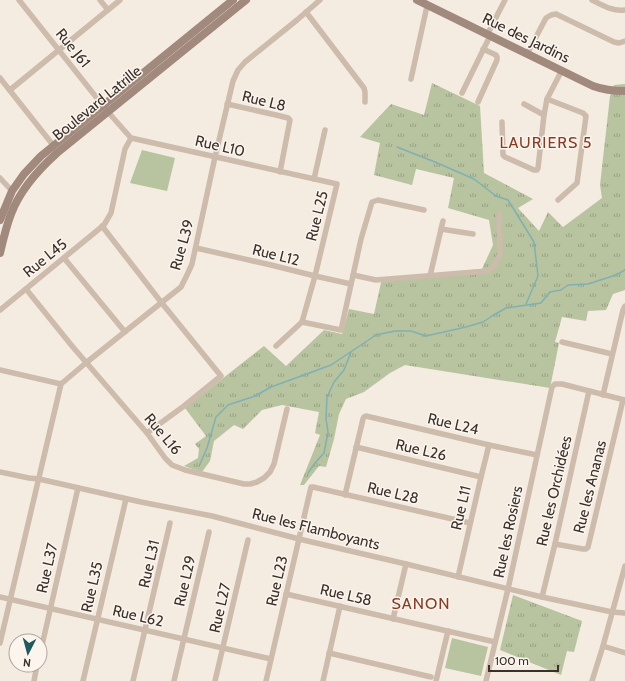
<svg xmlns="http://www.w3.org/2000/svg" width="625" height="681" font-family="Cabin,sans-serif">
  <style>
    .grass { fill: url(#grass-tufts) }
    .park { fill: #b8c4a0 }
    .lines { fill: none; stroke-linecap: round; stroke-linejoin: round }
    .stream { stroke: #7fb0b2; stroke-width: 1.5 }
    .street { stroke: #cdbbac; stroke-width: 5.5 }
    .secondary { stroke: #a18a7d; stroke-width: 8 }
    .labels { text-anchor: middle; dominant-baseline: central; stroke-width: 3; stroke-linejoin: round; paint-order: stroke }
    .street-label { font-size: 15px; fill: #3b302b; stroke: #fbf5ee }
    .neighbourhood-label { font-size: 16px; letter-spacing: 1px; fill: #8c3b22; stroke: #fbf5ee }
  </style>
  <defs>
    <pattern id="grass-tufts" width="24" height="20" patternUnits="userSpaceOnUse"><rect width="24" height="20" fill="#b8c4a0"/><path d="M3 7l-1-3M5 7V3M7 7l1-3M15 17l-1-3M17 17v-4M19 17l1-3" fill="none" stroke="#97a083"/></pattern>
  </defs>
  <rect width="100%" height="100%" fill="#f4ebe1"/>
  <g class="grass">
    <polygon points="432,83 480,106 484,173 533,199 518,208 539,231 548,212 563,227 602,198 600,185 610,96 614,85 625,84 625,290 613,294 606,310 588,311 586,321 562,317 555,342 559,343 550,388 405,365 390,373 364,392 346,399 339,414 334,439 326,467 319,466 304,485 300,485 320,435 315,433 319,412 282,405 262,410 243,429 234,425 214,441 210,461 202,472 184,466 198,458 199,449 195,444 206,436 185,408 264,346 286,366 324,330 342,334 349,309 374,314 382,278 482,269 493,245 489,220 448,208 454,178 416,169 412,185 374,175 380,143 360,137 391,104 424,115"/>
    <polygon points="513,595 582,621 574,652 567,651 561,675 500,650"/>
  </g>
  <g class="park">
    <polygon points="142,150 175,158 167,191 130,183"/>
    <polygon points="452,638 488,647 481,676 445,668"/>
  </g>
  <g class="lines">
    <g class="stream">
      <polyline points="397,147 435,162 474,179 496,196 508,200 534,242 538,276 526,304"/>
      <polyline points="200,464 207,448 216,417 228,405 255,396 271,387 331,365 376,335 395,331 411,331 426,336 466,327 483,322 492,316 506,308 541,303 550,292 561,290 568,285 588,284 616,275 625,270"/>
      <polyline points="308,473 315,463 324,453 328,432 326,419 327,397 334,382 344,370 351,352"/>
    </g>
    <g class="street">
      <polyline points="19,0 108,112 131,138 337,184 315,276 302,322"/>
      <polyline points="100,0 108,10"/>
      <path d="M592,0C602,5 613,12 625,10"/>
      <polyline points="306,12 364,88 365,92 365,102"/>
      <polyline points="487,35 505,0"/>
      <polyline points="527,54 546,18 551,15 556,14 614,42 619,43 625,41"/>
      <polyline points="0,78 53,145"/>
      <polyline points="411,79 427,6"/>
      <polyline points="10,90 120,0"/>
      <polyline points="462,93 490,36"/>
      <polyline points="547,99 583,113 586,116 577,183 558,200"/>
      <polyline points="478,102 497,60 497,57 496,55 483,49"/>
      <polyline points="227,104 276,115 288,118 290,120 280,172"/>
      <polyline points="524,104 544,115"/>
      <polyline points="502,122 503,155 505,157 534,170 537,170 538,168 544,115 547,99 561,72"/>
      <polyline points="0,178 12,191"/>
      <polyline points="314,179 325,130"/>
      <polyline points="102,226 161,302 221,376 184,406 147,433"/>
      <polyline points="441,229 473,234"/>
      <polyline points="196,248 271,265 315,276 351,284"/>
      <polyline points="64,258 125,332"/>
      <polyline points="353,275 376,280 488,271 494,266 500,255 499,214"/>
      <polyline points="430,276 443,221"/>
      <polyline points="26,289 72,346 147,433 165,458 172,465 185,470 244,484 250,484 257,482 264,478 270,472 274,464 287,409"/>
      <polyline points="0,310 104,225 111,213 125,149 131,138"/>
      <polyline points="302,322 341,330 361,239 372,202 378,200 424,210"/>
      <polyline points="562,342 612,354"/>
      <polyline points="276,346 302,322"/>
      <polyline points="0,370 61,384"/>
      <polyline points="603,395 623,310 625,306"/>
      <polyline points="356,447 481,477"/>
      <polyline points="0,472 29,478 39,479 141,502 212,516 299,539 406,564 542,597 612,612 625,613"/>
      <polyline points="345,495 363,419 364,417 366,416 489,445 537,455"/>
      <polyline points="555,544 583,549 586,549 588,547 623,400"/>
      <polyline points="458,577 481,477 489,445"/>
      <polyline points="286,594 495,642"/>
      <polyline points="0,597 271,659"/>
      <polyline points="542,597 555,544 589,391"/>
      <polyline points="393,619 406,564"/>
      <polyline points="0,643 61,384 87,362 181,287 187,275 192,264 215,157 233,81 238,70 245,62 297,20 320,0"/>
      <polyline points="603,646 625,653"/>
      <polyline points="329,653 431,677"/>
      <polyline points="40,654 78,488"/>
      <polyline points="34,681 37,665"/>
      <polyline points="83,681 126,499"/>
      <polyline points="133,681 170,523"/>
      <polyline points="174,681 209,532"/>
      <polyline points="215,681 248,540"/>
      <polyline points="266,681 311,487 313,487 470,523"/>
      <polyline points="323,681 340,606"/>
      <polyline points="436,681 448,631"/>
      <polyline points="486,681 508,589 552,387 555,384 562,384 625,400"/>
      <polyline points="592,681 603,646 625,566"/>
    </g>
    <g class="secondary">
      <path d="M417,0L593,86C604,90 613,91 625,91"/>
      <polyline points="0,220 12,191 24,174 41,156 233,0"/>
      <path d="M0,253C3,240 6,227 11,214C20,190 38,170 57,153L246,0"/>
    </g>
  </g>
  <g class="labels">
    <g class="street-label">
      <text transform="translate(526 38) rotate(26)">Rue des Jardins</text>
      <text transform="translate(73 48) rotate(51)">Rue J61</text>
      <text transform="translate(264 101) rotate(14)">Rue L8</text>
      <text transform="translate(97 103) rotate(-39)">Boulevard Latrille</text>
      <text transform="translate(220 146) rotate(13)">Rue L10</text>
      <text transform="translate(317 216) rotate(-76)">Rue L25</text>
      <text transform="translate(182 245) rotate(-74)">Rue L39</text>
      <text transform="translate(276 255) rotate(14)">Rue L12</text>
      <text transform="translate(45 258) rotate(-39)">Rue L45</text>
      <text transform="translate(453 424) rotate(13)">Rue L24</text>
      <text transform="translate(163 434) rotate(50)">Rue L16</text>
      <text transform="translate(421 450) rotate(13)">Rue L26</text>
      <text transform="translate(590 487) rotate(-76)">Rue les Ananas</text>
      <text transform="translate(554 491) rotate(-77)">Rue les Orchidées</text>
      <text transform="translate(393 493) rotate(13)">Rue L28</text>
      <text transform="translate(461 508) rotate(-77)">Rue L11</text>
      <text transform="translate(316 529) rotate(14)">Rue les Flamboyants</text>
      <text transform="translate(508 532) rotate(-78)">Rue les Rosiers</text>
      <text transform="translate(149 564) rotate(-77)">Rue L31</text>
      <text transform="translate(47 568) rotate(-77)">Rue L37</text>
      <text transform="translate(185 581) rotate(-77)">Rue L29</text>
      <text transform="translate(277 581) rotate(-77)">Rue L23</text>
      <text transform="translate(92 587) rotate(-77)">Rue L35</text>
      <text transform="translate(346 595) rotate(13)">Rue L58</text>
      <text transform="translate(220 608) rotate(-77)">Rue L27</text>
      <text transform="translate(138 616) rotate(13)">Rue L62</text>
    </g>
    <g class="neighbourhood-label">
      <text x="546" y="142">LAURIERS 5</text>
      <text x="421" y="603">SANON</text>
    </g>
  </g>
  <g transform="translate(28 653) rotate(186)"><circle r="19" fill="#fbf5ee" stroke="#aea6a0"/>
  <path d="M0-3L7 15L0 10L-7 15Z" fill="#1f5a5e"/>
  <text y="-6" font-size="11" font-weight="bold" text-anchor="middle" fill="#3b302b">N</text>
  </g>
  <path d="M489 665v6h69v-6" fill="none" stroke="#3b302b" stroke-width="2"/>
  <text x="495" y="665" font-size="12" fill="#3b302b" stroke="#fbf5ee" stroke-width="3" paint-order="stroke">100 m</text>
</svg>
